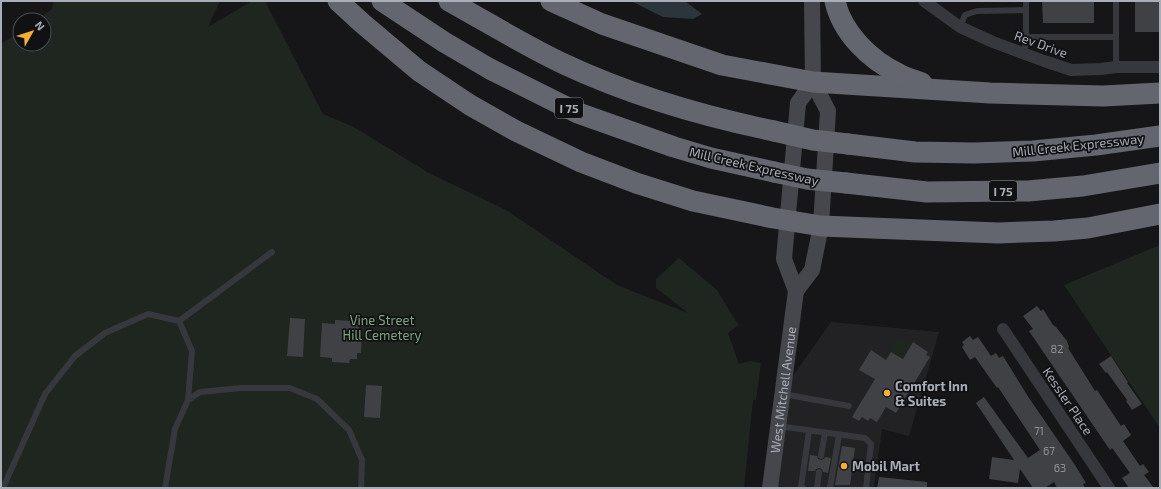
<svg xmlns="http://www.w3.org/2000/svg" width="1161" height="489" font-family="'Exo 2',sans-serif">
  <style>
    .built { fill: #222225 }
    .green { fill: #1e261f }
    .water { fill: #2c353c }
    .building { fill: #404145 }
    .lines { fill: none; stroke-linecap: round; stroke-linejoin: round }
    .lane { stroke: #37383d; stroke-width: 6 }
    .street { stroke: #37383d; stroke-width: 12 }
    .secondary { stroke: #45474d; stroke-width: 16 }
    .highway { stroke: #63666e; stroke-width: 21 }
    .highway-bridge { stroke: #63666e; stroke-width: 21 }
    .poi-dot { fill: #f2b134; stroke: #111113; stroke-width: 1.5 }
    .labels { text-anchor: middle; dominant-baseline: central; stroke-width: 3.5; stroke-linejoin: round; paint-order: stroke }
    .number-label { font-size: 11px; fill: #8e929b }
    .shield { fill: #111113; stroke: #7b7e86; stroke-width: 1 }
    .shield-label { font-size: 12px; font-weight: bold; fill: #a8adb8 }
    .street-label { font-size: 13px; fill: #a8adb8; stroke: #111113 }
    .park-label { font-size: 13px; fill: #7fa381; stroke: #111113 }
    .poi-label { font-size: 13px; font-weight: bold; fill: #a8adb8; stroke: #111113; text-anchor: start }
  </style>
  <rect width="100%" height="100%" fill="#161618"/>
  <polygon class="built" points="831,322 939,332 909,436 882,429 874,488 770,488 781,393"/>
  <g class="green">
    <polygon points="53,1 220,1 208,27 252,1 265,1 323,114 352,126 429,173 506,210 617,285 688,313 656,288 656,279 679,258 717,290 732,315 739,325 728,333 739,364 750,361 761,363 756,400 753,400 744,488 1,488 1,44 20,31 20,44 44,44 44,20 36,20 52,9"/>
    <polygon points="1160,245 1160,428 1064,285"/>
    <polygon points="896,340 906,340 912,344 903,359 890,351"/>
  </g>
  <polygon class="water" points="631,1 685,1 702,14 693,19 663,17"/>
  <g class="building">
    <polygon points="1042,1 1094,1 1094,23 1043,23"/>
    <rect x="1135" y="1" width="25" height="31"/>
    <polygon points="1037,306 1041,311 1043,309 1053,325 1056,327 1067,341 1069,347 1068,348 1095,391 1097,390 1121,426 1124,424 1131,435 1123,441 1140,466 1143,464 1149,472 1144,475 1154,488 1129,488 1122,478 1130,473 1112,448 1110,450 1029,331 1033,329 1023,316"/>
    <polygon points="290,318 305,319 303,357 287,356"/>
    <polygon points="335,320 352,321 351,325 359,325 359,332 362,332 361,353 357,353 357,359 350,359 349,363 332,362 332,358 320,357 322,323 335,324"/>
    <polygon points="970,336 973,340 978,337 991,356 996,353 999,358 1003,356 1029,398 1075,465 1086,483 1083,484 1085,488 1057,488 1054,482 1045,488 1033,488 1020,469 1018,483 989,479 992,457 1014,460 976,403 984,397 1028,458 1040,450 998,387 997,388 975,357 970,360 962,347 964,345 962,342"/>
    <polygon points="913,342 928,352 926,355 930,357 896,413 886,407 877,422 870,418 868,421 862,417 859,421 852,417 875,379 859,370 871,350 886,360 891,352 903,359"/>
    <polygon points="1111,356 1128,382 1127,383 1142,404 1132,410 1126,401 1127,400 1107,372 1106,373 1099,364"/>
    <polygon points="366,385 382,386 380,418 364,417"/>
    <polygon points="842,446 855,448 850,485 835,485"/>
    <polygon points="810,455 817,456 818,459 821,460 824,459 825,457 831,458 828,473 823,472 822,469 819,468 816,469 815,471 808,471"/>
    <polygon points="879,477 927,482 927,488 877,488"/>
  </g>
  <g class="lines">
    <g class="lane">
      <polyline points="1026,1 1026,10"/>
      <polyline points="960,27 965,15 977,11 1026,10 1026,41 1024,54"/>
      <polyline points="1026,37 1116,37"/>
      <polyline points="1116,67 1116,1"/>
      <polyline points="179,321 272,252"/>
      <polyline points="783,394 849,406"/>
      <polyline points="188,400 200,392 241,388 290,388 317,399 349,430 362,460 361,488"/>
      <polyline points="778,426 865,438 871,444 866,488"/>
      <polyline points="821,456 825,433"/>
      <polyline points="3,488 45,394 75,356 105,333 148,314 179,321 192,351 188,400 175,429 165,488"/>
      <polyline points="803,488 801,487 809,431"/>
      <polyline points="817,488 819,472"/>
      <polyline points="830,488 839,435"/>
    </g>
    <g class="street">
      <polyline points="924,1 960,27 993,42 1044,61 1071,70 1101,69 1116,67 1160,67"/>
      <polyline points="1003,329 1109,488"/>
    </g>
    <g class="secondary">
      <polyline points="796,291 812,270 821,226 828,111 813,82 812,1"/>
      <path id="s1" d="M770,488L796,291L784,259L798,103L813,82"/>
    </g>
    <g class="highway">
      <polyline points="338,1 362,23 419,71 470,105 516,131 581,162 636,183 693,201 773,218 821,226 998,233 1054,231 1088,228 1160,214"/>
      <polyline points="382,1 444,42 490,69 578,113 674,147 711,158 774,172"/>
      <path d="M449,1C487,22 524,45 564,64C630,95 702,116 774,131"/>
      <polyline points="551,1 602,24 722,65 813,82 990,93 1103,96 1160,93"/>
      <path d="M835,1C842,33 870,60 899,74C906,78 914,80 922,83"/>
      <polyline points="848,144 915,152 974,153 1033,151 1096,145 1160,136"/>
      <polyline points="846,183 927,192 1028,191 1083,186 1160,173"/>
    </g>
    <g class="highway-bridge">
      <polyline points="774,131 813,140 848,144"/>
      <polyline points="774,172 807,179 846,183"/>
    </g>
  </g>
  <g class="poi-dot">
    <circle cx="887" cy="393" r="4"/>
    <circle cx="844" cy="466" r="4"/>
  </g>
  <g class="labels">
    <g class="number-label">
      <text x="1057" y="348">82</text>
      <text x="1039" y="430">71</text>
      <text x="1049" y="450">67</text>
      <text x="1060" y="467">63</text>
    </g>
    <g class="shield">
      <rect x="555" y="98" width="28" height="20" rx="3"/>
      <rect x="989" y="181" width="28" height="20" rx="3"/>
    </g>
    <g class="shield-label">
      <text x="569" y="108">I 75</text>
      <text x="1003" y="191">I 75</text>
    </g>
    <g class="street-label">
      <text transform="translate(1041 44) rotate(20)">Rev Drive</text>
      <text transform="translate(1078 145) rotate(-6)">Mill Creek Expressway</text>
      <text transform="translate(754 166) rotate(13)">Mill Creek Expressway</text>
      <text stroke="none"><textPath href="#s1" startOffset="99">West Mitchell Avenue</textPath></text>
      <text transform="translate(1068 401) rotate(56)">Kessler Place</text>
    </g>
    <g class="park-label">
      <text x="382" y="320">Vine Street<tspan x="382" dy="15">Hill Cemetery</tspan></text>
    </g>
    <g class="poi-label">
      <text x="895" y="386">Comfort Inn<tspan x="895" dy="15">&amp; Suites</tspan></text>
      <text x="852" y="466">Mobil Mart</text>
    </g>
  </g>
  <rect width="1161" height="489" fill="none" stroke="#a8adb8" stroke-width="4"/>
  <g transform="translate(32 32) rotate(51)"><circle r="19" fill="#111113" stroke="#4d4f55"/>
  <path d="M0-3L7 15L0 10L-7 15Z" fill="#f2b134"/>
  <text y="-6" font-size="11" font-weight="bold" text-anchor="middle" fill="#a8adb8">N</text>
  </g>
</svg>
